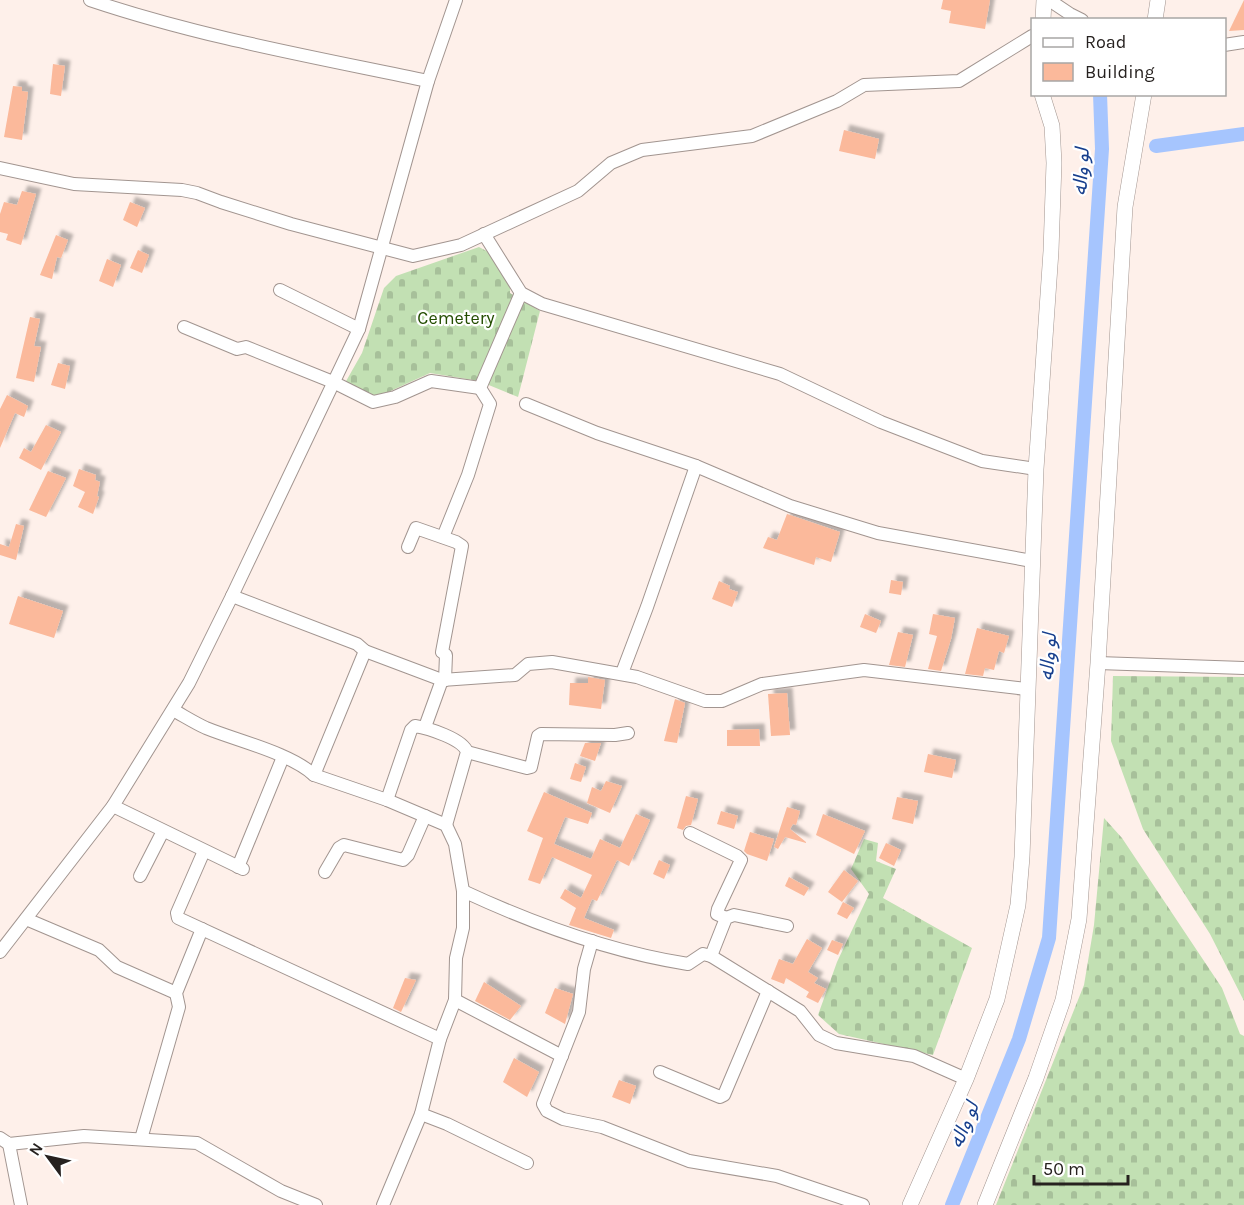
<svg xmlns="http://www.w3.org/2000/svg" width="1244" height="1205" font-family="Karla,'Noto Sans Arabic',sans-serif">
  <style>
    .cemetery { fill: url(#cemetery-stones) }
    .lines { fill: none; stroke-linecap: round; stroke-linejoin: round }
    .canal { stroke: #a6c5fe; stroke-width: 14 }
    .building { fill: #fbb99b; filter: url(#shadow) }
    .minor-casing { stroke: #a29590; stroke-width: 14 }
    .tertiary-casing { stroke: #a29590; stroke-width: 16 }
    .minor { stroke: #fff; stroke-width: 12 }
    .tertiary { stroke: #fff; stroke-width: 15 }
    .labels { text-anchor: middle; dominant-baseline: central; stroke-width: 4.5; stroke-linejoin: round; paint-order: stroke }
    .park-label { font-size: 18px; fill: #234d00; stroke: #fff }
    .water-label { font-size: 20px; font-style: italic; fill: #173f8d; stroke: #fff }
  </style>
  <defs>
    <pattern id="cemetery-stones" width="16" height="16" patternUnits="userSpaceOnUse" patternTransform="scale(1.5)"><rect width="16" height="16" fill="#c2e0b3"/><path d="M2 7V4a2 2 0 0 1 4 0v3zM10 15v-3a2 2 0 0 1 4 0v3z" fill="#a7c09a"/></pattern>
    <filter id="shadow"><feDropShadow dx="5.5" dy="-5.5" stdDeviation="1.5" flood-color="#0004"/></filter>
  </defs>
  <rect width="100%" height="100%" fill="#fef0ea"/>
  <g class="cemetery">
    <polygon points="479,247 511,264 510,293 540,311 518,397 479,381 430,373 373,399 345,383 362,353 384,288 396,276"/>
    <polygon points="1113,676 1244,677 1244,1001 1210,934 1143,829 1111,741"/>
    <polygon points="1104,818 1122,838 1222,988 1240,1034 1244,1036 1244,1205 996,1205 1084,985 1094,925"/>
    <polygon points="864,839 878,843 876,861 896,869 883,898 972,948 933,1055 839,1034 818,1015 837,962 869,894 851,869"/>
  </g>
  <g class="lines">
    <g class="canal">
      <polyline points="1156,146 1244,134"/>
      <polyline points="952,1205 1019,1039 1049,938 1102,149 1100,94"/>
    </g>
  </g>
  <g class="building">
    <polygon points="943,0 990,0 985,29 949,23 951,11 941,9"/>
    <polygon points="1244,0 1244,30 1229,31"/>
    <polygon points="53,64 65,66 61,96 50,94"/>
    <polygon points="13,86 22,87 22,91 28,92 22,140 4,137"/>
    <polygon points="844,130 879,139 875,159 839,151"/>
    <polygon points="22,191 36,194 21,245 6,240 8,234 0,232 0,214 4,202 17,205"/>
    <polygon points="130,202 145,208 137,227 123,220"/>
    <polygon points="56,235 68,240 61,258 57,257 52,279 40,275"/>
    <polygon points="138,250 149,255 142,273 130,268"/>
    <polygon points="107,259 121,265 113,287 99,281"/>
    <polygon points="30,317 40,319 34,346 41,347 34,382 16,378"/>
    <polygon points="58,363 70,366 65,389 51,385"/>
    <polygon points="7,395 28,406 24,417 15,413 0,448 0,409"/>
    <polygon points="46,425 61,432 41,470 19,458 24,448 31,452"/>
    <polygon points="79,469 96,475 95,480 100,482 97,496 99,497 93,514 78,507 85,492 73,486"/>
    <polygon points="48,471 66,478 46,517 29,510"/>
    <polygon points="787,514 840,532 831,562 816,557 814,565 763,548 768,537 777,540"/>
    <polygon points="16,524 24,526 16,560 0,555 0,544 9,547"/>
    <polygon points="891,580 903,582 901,595 889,593"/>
    <polygon points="719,581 730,586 729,589 738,592 732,607 712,599"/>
    <polygon points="18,596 63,611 54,638 9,624"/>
    <polygon points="865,614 881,621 876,633 860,627"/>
    <polygon points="933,614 955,618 951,639 941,671 928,669 937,636 929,634"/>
    <polygon points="977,628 1009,636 1004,653 999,651 994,670 985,668 983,676 965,674"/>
    <polygon points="898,632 913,635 905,667 889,665"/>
    <polygon points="588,677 605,680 601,709 569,705 570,683 588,683"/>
    <polygon points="787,693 790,735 771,736 768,694"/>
    <polygon points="675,699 685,703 677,743 664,741"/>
    <polygon points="759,729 760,746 727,746 727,730"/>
    <polygon points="585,743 601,743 595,761 580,756"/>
    <polygon points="928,754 956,760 952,778 924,772"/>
    <polygon points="575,763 586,767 581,782 570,779"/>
    <polygon points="606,781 622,786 610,813 587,803 592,787 601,791"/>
    <polygon points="544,792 592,813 588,824 565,817 554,844 591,859 600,839 620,848 636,814 650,820 629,866 617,860 597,901 592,899 584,918 614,930 611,938 569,925 576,908 560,898 565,889 581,898 592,875 552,857 540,884 528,880 543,838 527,831"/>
    <polygon points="686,796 698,799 691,825 686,826 683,830 677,828"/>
    <polygon points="897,797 918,801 913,824 892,819"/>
    <polygon points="787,807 800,811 796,825 793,824 790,829 806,842 806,843 785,837 778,849 774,847"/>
    <polygon points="721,811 738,816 734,829 717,824"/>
    <polygon points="823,814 865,831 854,854 816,835"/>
    <polygon points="750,832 774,839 767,861 747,854 744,851"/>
    <polygon points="886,843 901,850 894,866 879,858"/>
    <polygon points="659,860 670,865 664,879 653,874"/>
    <polygon points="844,870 858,881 842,902 828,892"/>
    <polygon points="789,877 809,888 804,896 785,886"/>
    <polygon points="843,902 854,908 847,919 837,914"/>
    <polygon points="807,939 822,948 808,972 818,978 814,983 826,989 818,1003 806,997 809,992 786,978 784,984 771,979 779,959 793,964"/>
    <polygon points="832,940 843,944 838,955 827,950"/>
    <polygon points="405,978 416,980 401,1012 393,1008"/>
    <polygon points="484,982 521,1006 510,1020 475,1001"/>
    <polygon points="555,988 573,994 565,1024 545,1013"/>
    <polygon points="514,1058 539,1072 527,1097 503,1082"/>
    <polygon points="619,1080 636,1086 630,1104 612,1097"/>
  </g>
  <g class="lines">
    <defs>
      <g id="minor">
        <path d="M90,0C200,37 314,57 428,81"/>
        <polyline points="1049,0 1070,14 1082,20"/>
        <polyline points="1224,45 1244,42"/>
        <polyline points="0,168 74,184 182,190 197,193 221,202 291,224 413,256 461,245 578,191 611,163 642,150 752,136 837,101 864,85 959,81 1032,36"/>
        <polyline points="484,234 521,293 542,304 780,374 881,422 982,461 1036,469"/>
        <polyline points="280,290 359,329"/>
        <polyline points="184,327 237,349 246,347 333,382 373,402 395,397 431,381 480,388"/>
        <polyline points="526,404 597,433 696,466 790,506 878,533 1032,561"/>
        <polyline points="443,537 468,475 490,404 480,388 521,293"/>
        <polyline points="408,547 416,528 456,542 462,546 442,652 446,655 445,680"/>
        <polyline points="232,596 357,644 365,651 442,680 515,675 528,664 552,662 637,677 705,701 722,701 762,684 864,670 1026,689"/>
        <polyline points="1098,663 1244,668"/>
        <polyline points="622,673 647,607 696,466"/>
        <path d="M173,710C184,716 195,723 206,728C238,741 290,753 314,775L387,800L446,825L455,844L463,891V928L456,958L455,1000L440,1039L421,1114L447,1124L527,1163"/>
        <polyline points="425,727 442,680"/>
        <polyline points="467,752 527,768 531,767 538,736 541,734 615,735 628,733"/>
        <polyline points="314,775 365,651"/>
        <path d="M387,800L411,730L415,726C428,728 463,739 467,752L446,825"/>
        <polyline points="113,806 243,869"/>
        <polyline points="690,833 737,856 741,860 718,909 717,914 726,918"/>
        <polyline points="204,851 177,913 178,918 440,1039"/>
        <polyline points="238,867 283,757"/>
        <polyline points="325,872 339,848 344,845 403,860 408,855 425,816"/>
        <polyline points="140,876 163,831"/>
        <path d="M463,891C534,924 611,952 688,964L703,954L711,956L800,1011L819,1035L836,1043L914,1056L966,1079"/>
        <polyline points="26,919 99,950 117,967 176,993"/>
        <polyline points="592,941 584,969 579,1012 543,1104 547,1111 563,1119 602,1127 689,1161 777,1176 863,1205"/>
        <polyline points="0,952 113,806 189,683 232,596 359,329 428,81 456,0"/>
        <polyline points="711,956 726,918 734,915 787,926"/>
        <polyline points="455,1000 562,1056"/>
        <polyline points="660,1072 720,1097 724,1095 768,991"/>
        <polyline points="0,1138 9,1144 84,1136 197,1143 281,1191 316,1205"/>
        <polyline points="141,1139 179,1007 176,993 202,929"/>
        <polyline points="9,1144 21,1205"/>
        <polyline points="383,1205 421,1114"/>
      </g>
      <g id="tertiary">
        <polyline points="1043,20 1044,0"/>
        <polyline points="1155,20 1158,0"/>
        <polyline points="910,1205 966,1079 997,999 1018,905 1022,857 1036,469 1051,251 1054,163 1052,126 1042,94"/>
        <polyline points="985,1205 1036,1078 1063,1000 1079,919 1098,663 1125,207 1144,94"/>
      </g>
    </defs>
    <use href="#minor" class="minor-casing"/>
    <use href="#tertiary" class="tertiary-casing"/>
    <use href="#minor" class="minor"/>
    <use href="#tertiary" class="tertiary"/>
  </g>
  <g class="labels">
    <g class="park-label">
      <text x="456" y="318">Cemetery</text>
    </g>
    <g class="water-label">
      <text transform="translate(1081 172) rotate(-87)">لو واله</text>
      <text transform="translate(1048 657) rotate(-86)">لو واله</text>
      <text transform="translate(964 1125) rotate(-68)">لو واله</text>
    </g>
  </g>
  <rect x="1031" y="18" width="195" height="78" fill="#ffffff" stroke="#a8a6a5" stroke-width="1.5"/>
  <rect x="1043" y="38" width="30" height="9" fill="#ffffff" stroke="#a8a6a5" stroke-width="1.5"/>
  <text x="1085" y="48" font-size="18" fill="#26211f">Road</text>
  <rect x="1043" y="63" width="30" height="18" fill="#fbb99b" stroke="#a8a6a5" stroke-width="1.5"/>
  <text x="1085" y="78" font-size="18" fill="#26211f">Building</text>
  <g transform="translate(48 1157) rotate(303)" stroke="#ffffff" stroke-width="4.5" paint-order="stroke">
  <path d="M0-4.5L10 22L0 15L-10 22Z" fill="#26211f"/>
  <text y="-9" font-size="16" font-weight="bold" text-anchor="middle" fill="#26211f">N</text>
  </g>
  <path d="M1034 1175v9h94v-9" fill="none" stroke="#26211f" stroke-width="3"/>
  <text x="1043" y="1175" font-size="18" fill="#26211f" stroke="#ffffff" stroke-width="4.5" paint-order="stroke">50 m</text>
</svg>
